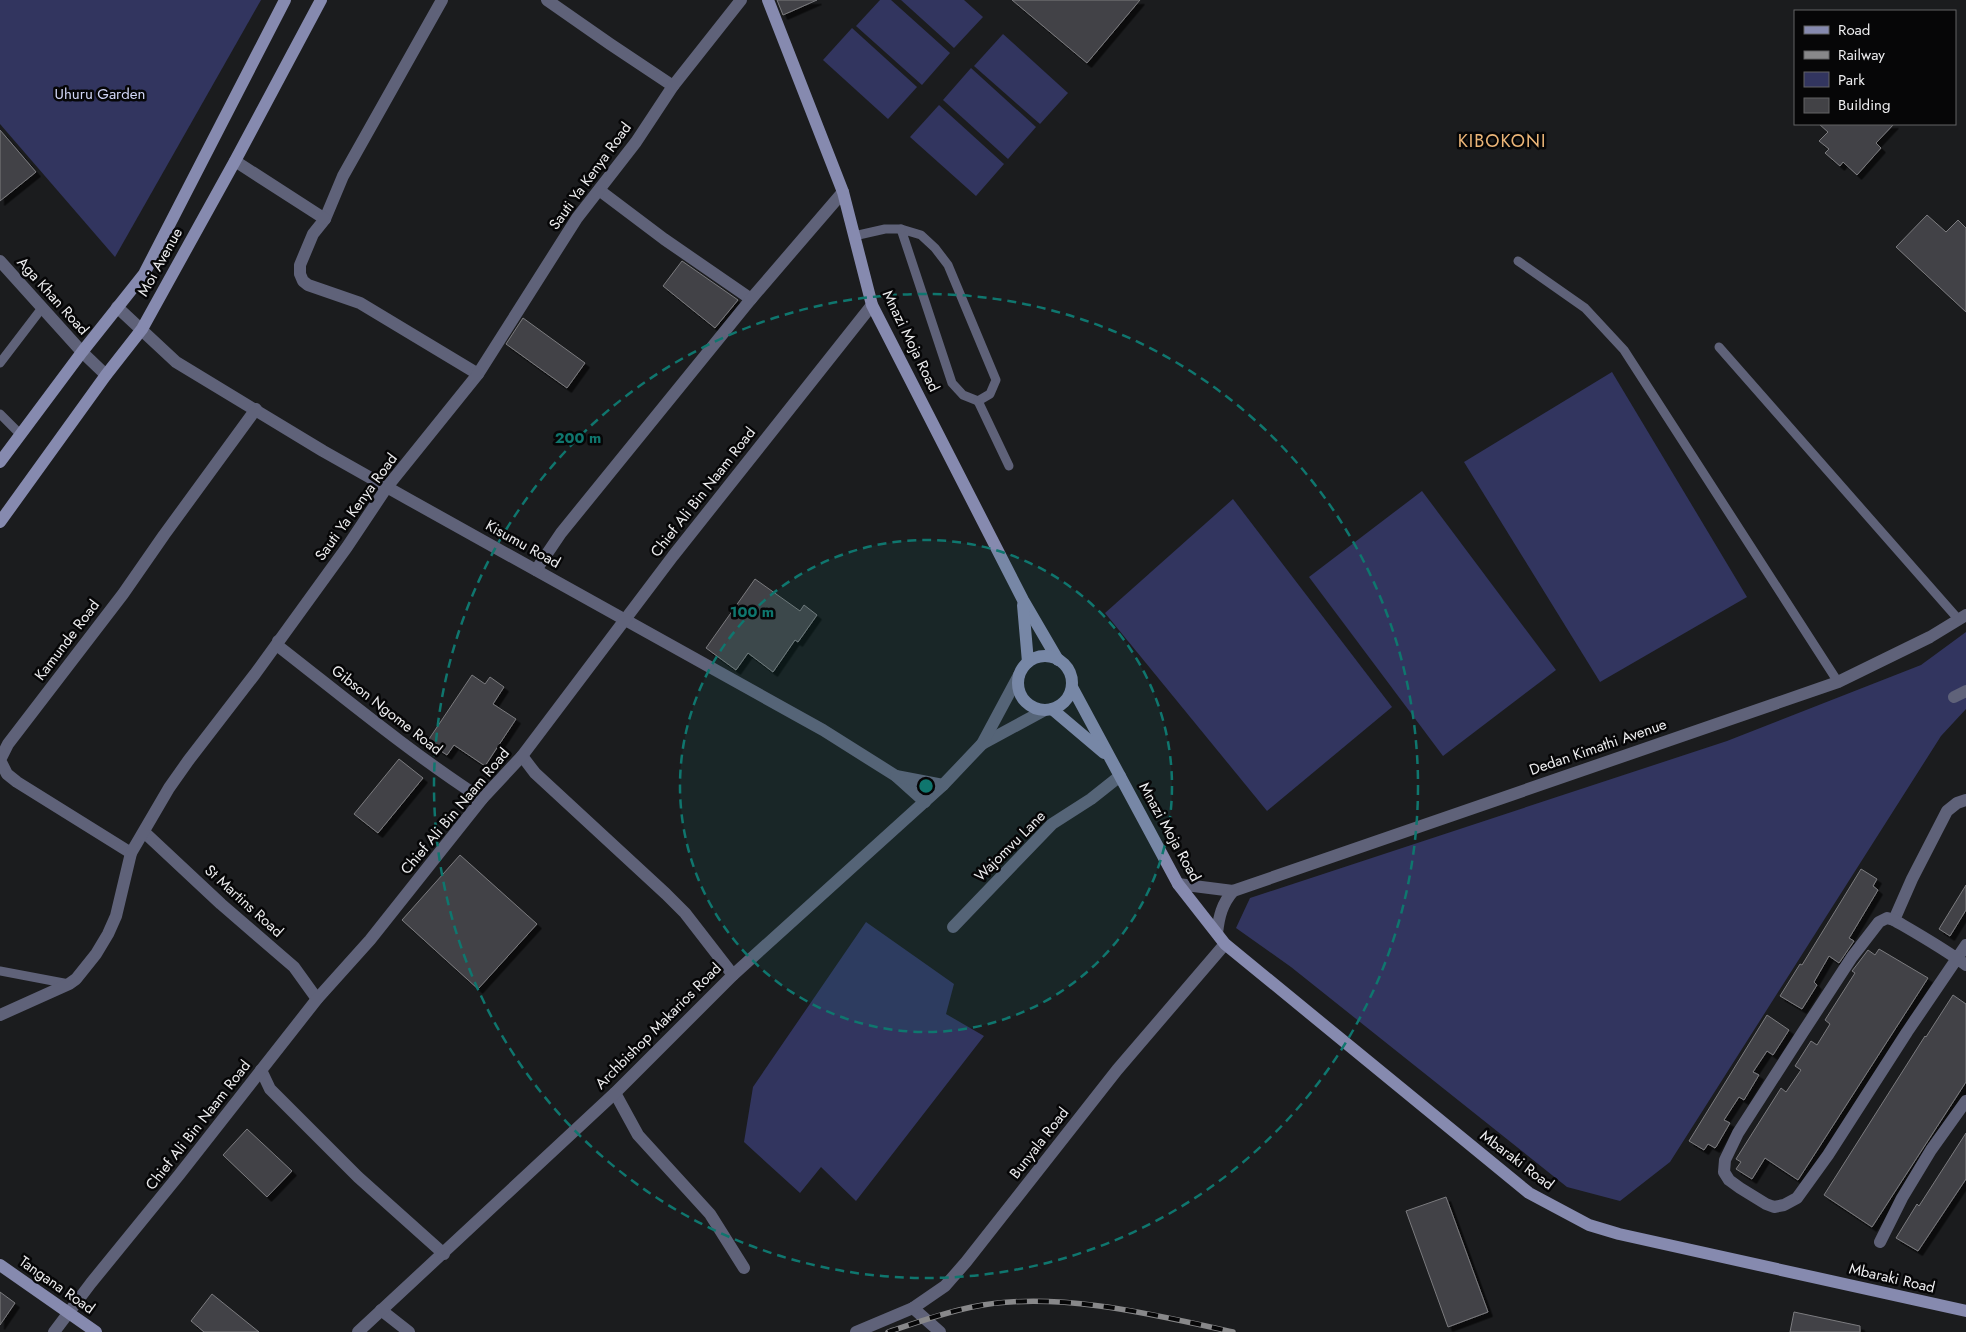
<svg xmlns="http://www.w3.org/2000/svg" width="1966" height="1332" font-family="Jost,sans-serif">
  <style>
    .green { fill: #32355f }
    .building { fill: #424246; stroke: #7b7b7f; filter: url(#shadow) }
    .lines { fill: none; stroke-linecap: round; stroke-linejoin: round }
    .service { stroke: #5f6279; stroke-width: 9 }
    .minor { stroke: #5f6279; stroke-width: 12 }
    .tertiary { stroke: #5f6279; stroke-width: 12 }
    .secondary { stroke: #868aaf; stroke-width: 12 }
    .rail-casing { stroke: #88888a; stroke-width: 5.5 }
    .rail { stroke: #060607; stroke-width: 4; stroke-dasharray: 11; stroke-linecap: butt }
    .ring { fill: none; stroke: #0f766e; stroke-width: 2.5; stroke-dasharray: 9 6 }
    .labels { text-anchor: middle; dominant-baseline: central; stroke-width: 5; stroke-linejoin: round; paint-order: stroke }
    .park-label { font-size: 15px; fill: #d2d6f6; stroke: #060607 }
    .street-label { font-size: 15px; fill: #ededef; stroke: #060607 }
    .quarter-label { font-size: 18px; letter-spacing: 1px; fill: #ebb578; stroke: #060607 }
    .centre { fill: #0f766e; stroke: #060607; stroke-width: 2.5 }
    .ring-label { font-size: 15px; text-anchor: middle; font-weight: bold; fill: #0f766e; stroke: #060607; stroke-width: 5; stroke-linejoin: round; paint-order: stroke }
  </style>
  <defs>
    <filter id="shadow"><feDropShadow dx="4.5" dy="4.5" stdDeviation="0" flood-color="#0009"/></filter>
  </defs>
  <rect width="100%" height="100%" fill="#1b1c1e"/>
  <g class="green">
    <polygon points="0,0 261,0 115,257 0,124"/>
    <polygon points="880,0 891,0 950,53 922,85 856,26"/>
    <polygon points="901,0 964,0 983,17 954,48"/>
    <polygon points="852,28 917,87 888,119 823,60"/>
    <polygon points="1003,34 1068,93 1040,124 974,66"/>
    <polygon points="971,68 1036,127 1008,159 943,100"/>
    <polygon points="939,105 1004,164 976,196 910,137"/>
    <polygon points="1612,372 1747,597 1600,682 1464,462"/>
    <polygon points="1422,491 1556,670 1443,756 1309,577"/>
    <polygon points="1233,499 1392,707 1267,811 1105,613"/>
    <polygon points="1966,632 1966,709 1941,736 1670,1162 1620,1201 1567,1187 1291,967 1236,928 1250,898 1727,741 1921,665"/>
    <polygon points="866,922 954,984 946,1014 984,1036 856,1201 821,1167 800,1193 744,1142 753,1087"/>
  </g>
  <g class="building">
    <polygon points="777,0 817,0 783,15"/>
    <polygon points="1012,0 1140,0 1087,63"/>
    <polygon points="1819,124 1894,124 1876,143 1881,148 1857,175 1843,162 1840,166 1825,153 1829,149 1819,141 1828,132"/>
    <polygon points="0,130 36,172 0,201"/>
    <polygon points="1927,215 1946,232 1958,220 1966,228 1966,312 1896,247"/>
    <polygon points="682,261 738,300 715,328 663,286"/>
    <polygon points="523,318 585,363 567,388 506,344"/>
    <polygon points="755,579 800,611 804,605 817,615 798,642 795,640 773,672 748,653 736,670 706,648"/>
    <polygon points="472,675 485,684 490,677 504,687 493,704 516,719 485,766 454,745 447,755 427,742"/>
    <polygon points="399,759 423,778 378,833 354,814"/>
    <polygon points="460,855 537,924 478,989 402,920"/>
    <polygon points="1861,869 1877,879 1873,886 1878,890 1851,935 1849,938 1854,941 1839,963 1829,956 1814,982 1817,985 1802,1009 1780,996 1800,964 1802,965"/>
    <polygon points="1966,885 1966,910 1950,936 1939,929"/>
    <polygon points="1879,949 1928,978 1798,1180 1765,1158 1752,1179 1736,1169 1741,1162 1736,1159 1781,1088 1786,1092 1801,1070 1795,1066 1811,1041 1817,1045 1830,1024 1825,1020 1855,973 1852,971 1859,962 1868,950 1875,955"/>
    <polygon points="1953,995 1966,1004 1966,1082 1872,1227 1824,1195 1925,1036 1926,1037"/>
    <polygon points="1767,1015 1789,1030 1773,1055 1767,1051 1753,1072 1759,1075 1744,1100 1739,1097 1724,1120 1730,1123 1716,1147 1715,1148 1708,1144 1704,1150 1689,1141"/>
    <polygon points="247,1129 292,1171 267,1197 223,1155"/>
    <polygon points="1966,1133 1966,1179 1918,1251 1896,1238 1917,1204 1919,1206"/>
    <polygon points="1446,1197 1488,1312 1448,1327 1406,1211"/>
    <polygon points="0,1292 15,1303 0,1325"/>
    <polygon points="212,1294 259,1332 204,1332 191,1321"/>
    <polygon points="1794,1312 1860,1326 1860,1332 1790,1332"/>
  </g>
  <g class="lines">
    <g class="service">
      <polygon points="901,229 921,235 935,248 948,265 996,380 990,394 978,401 963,395 952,383"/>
      <polyline points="854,236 885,229 901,229"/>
      <polyline points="1518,261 1585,308 1624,350 1838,682"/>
      <polyline points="1719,347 1959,620"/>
      <polyline points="0,363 42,308"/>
      <polyline points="978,401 1009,466"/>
      <polyline points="0,414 20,434"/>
      <polyline points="0,971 69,984"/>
    </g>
    <g class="minor">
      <polyline points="442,0 343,176 325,219 313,234 300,265 300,274 303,281 308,285 360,303 478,374"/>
      <polyline points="547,0 610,44 673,86"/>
      <polyline points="235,161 325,219"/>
      <polyline points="599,190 664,239 751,299"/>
      <polyline points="0,261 82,352 106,375"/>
      <polyline points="117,307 176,362 323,451 408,499 823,730 896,776 925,802"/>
      <polyline points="536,570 561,533 751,299 843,192"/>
      <path d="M278,641V646C346,699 411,753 482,799"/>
      <polyline points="1954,697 1966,691"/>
      <polyline points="522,756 535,773 666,894 685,913 733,975"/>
      <polyline points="896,776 943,785"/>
      <polyline points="144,832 221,904 294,967 317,999"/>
      <polyline points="131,853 17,782 7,774 0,760 8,744 123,594 164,535 256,409"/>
      <polyline points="1894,920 1912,879 1947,811 1957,803 1966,800"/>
      <polyline points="953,927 1052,824 1091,799 1120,776"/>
      <path d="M1966,945L1907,1032L1828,1155L1797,1198L1784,1205L1774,1207L1766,1204L1740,1188L1729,1180L1724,1172L1725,1160L1738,1133L1803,1032L1852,957L1879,922L1887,918L1894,920C1918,934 1943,948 1966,965"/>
      <polyline points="0,1015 69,984 76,979 96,954 108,934 116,916 131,853 169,788 188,761 255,674 347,547 387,487 478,374 577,218 636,142 673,86 741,0"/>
      <polyline points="261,1070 270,1089 358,1177 444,1254"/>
      <polyline points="615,1093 638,1135 710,1214 744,1268"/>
      <polyline points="1880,1242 1902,1198 1931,1150 1966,1101"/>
      <polyline points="913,1308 940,1332"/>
      <polyline points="381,1310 409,1332"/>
      <polyline points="54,1332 91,1283 179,1175 317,999 370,940 482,799 522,756 673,556 872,305"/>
      <polyline points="856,1332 913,1308 945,1286 966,1262 1117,1070 1225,944"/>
    </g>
    <g class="tertiary">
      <polyline points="982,744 1043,711"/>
      <polyline points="1178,884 1233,891 1838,682 1930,637 1966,615"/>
      <path d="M1217,933C1219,916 1222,904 1233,891"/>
      <polyline points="358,1332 615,1093 733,975 943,785 982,744 1019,675"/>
    </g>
    <g class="secondary">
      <polyline points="768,0 843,192 872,305 1023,600 1058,660"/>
      <polyline points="0,462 82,352 144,274 285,0"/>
      <polyline points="0,522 106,375 142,329 235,161 321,0"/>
      <polyline points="1023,605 1028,662"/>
      <circle cx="1045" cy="683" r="27"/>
      <polyline points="1072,687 1178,884 1225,944 1529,1193 1589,1225 1619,1234 1966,1311"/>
      <polyline points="1052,709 1104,753"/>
      <polyline points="0,1265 96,1332"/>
    </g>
    <defs>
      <path id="rail" d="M888,1332C915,1323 943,1313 972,1307C1053,1290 1153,1314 1233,1332"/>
    </defs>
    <use href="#rail" class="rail-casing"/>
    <use href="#rail" class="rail"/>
  </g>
  <circle cx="926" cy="786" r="246" fill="#0f766e" fill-opacity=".12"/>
  <g class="ring">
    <circle cx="926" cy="786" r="246"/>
    <circle cx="926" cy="786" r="492"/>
  </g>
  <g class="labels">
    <g class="park-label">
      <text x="100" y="94">Uhuru Garden</text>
    </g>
    <g class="street-label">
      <text transform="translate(590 176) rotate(-54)">Sauti Ya Kenya Road</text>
      <text transform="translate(160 262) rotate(-61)">Moi Avenue</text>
      <text transform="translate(53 296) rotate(48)">Aga Khan Road</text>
      <text transform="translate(911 341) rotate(64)">Mnazi Moja Road</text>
      <text transform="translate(703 492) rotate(-52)">Chief Ali Bin Naam Road</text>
      <text transform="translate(356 507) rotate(-54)">Sauti Ya Kenya Road</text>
      <text transform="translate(523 544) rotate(29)">Kisumu Road</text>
      <text transform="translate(67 640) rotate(-53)">Kamunde Road</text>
      <text transform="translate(387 710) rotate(38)">Gibson Ngome Road</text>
      <text transform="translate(1598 747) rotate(-19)">Dedan Kimathi Avenue</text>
      <text transform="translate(455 811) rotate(-50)">Chief Ali Bin Naam Road</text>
      <text transform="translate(1170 832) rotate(61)">Mnazi Moja Road</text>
      <text transform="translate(1010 846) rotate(-45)">Wajomvu Lane</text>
      <text transform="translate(244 901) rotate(42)">St Martins Road</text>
      <text transform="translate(658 1026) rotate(-45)">Archbishop Makarios Road</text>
      <text transform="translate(198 1125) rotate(-52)">Chief Ali Bin Naam Road</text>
      <text transform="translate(1039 1143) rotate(-52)">Bunyala Road</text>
      <text transform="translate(1517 1160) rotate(37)">Mbaraki Road</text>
      <text transform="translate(1892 1278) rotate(13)">Mbaraki Road</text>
      <text transform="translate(57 1285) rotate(35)">Tangana Road</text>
    </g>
    <g class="quarter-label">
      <text x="1502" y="141">KIBOKONI</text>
    </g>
  </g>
  <circle cx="926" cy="786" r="8" class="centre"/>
  <g class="ring-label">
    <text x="578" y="443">200 m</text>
    <text x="752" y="617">100 m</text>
  </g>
  <rect x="1794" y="10" width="162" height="115" fill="#060607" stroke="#626264"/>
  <rect x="1804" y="26" width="25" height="8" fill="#868aaf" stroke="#626264"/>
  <text x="1838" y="35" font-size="15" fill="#ededef">Road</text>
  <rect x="1804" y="51" width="25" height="8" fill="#88888a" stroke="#626264"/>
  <text x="1838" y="60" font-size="15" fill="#ededef">Railway</text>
  <rect x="1804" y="72" width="25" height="15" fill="#32355f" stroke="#626264"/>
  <text x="1838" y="85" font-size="15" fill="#ededef">Park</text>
  <rect x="1804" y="98" width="25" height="15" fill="#424246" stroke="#626264"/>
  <text x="1838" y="110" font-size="15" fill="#ededef">Building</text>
</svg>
